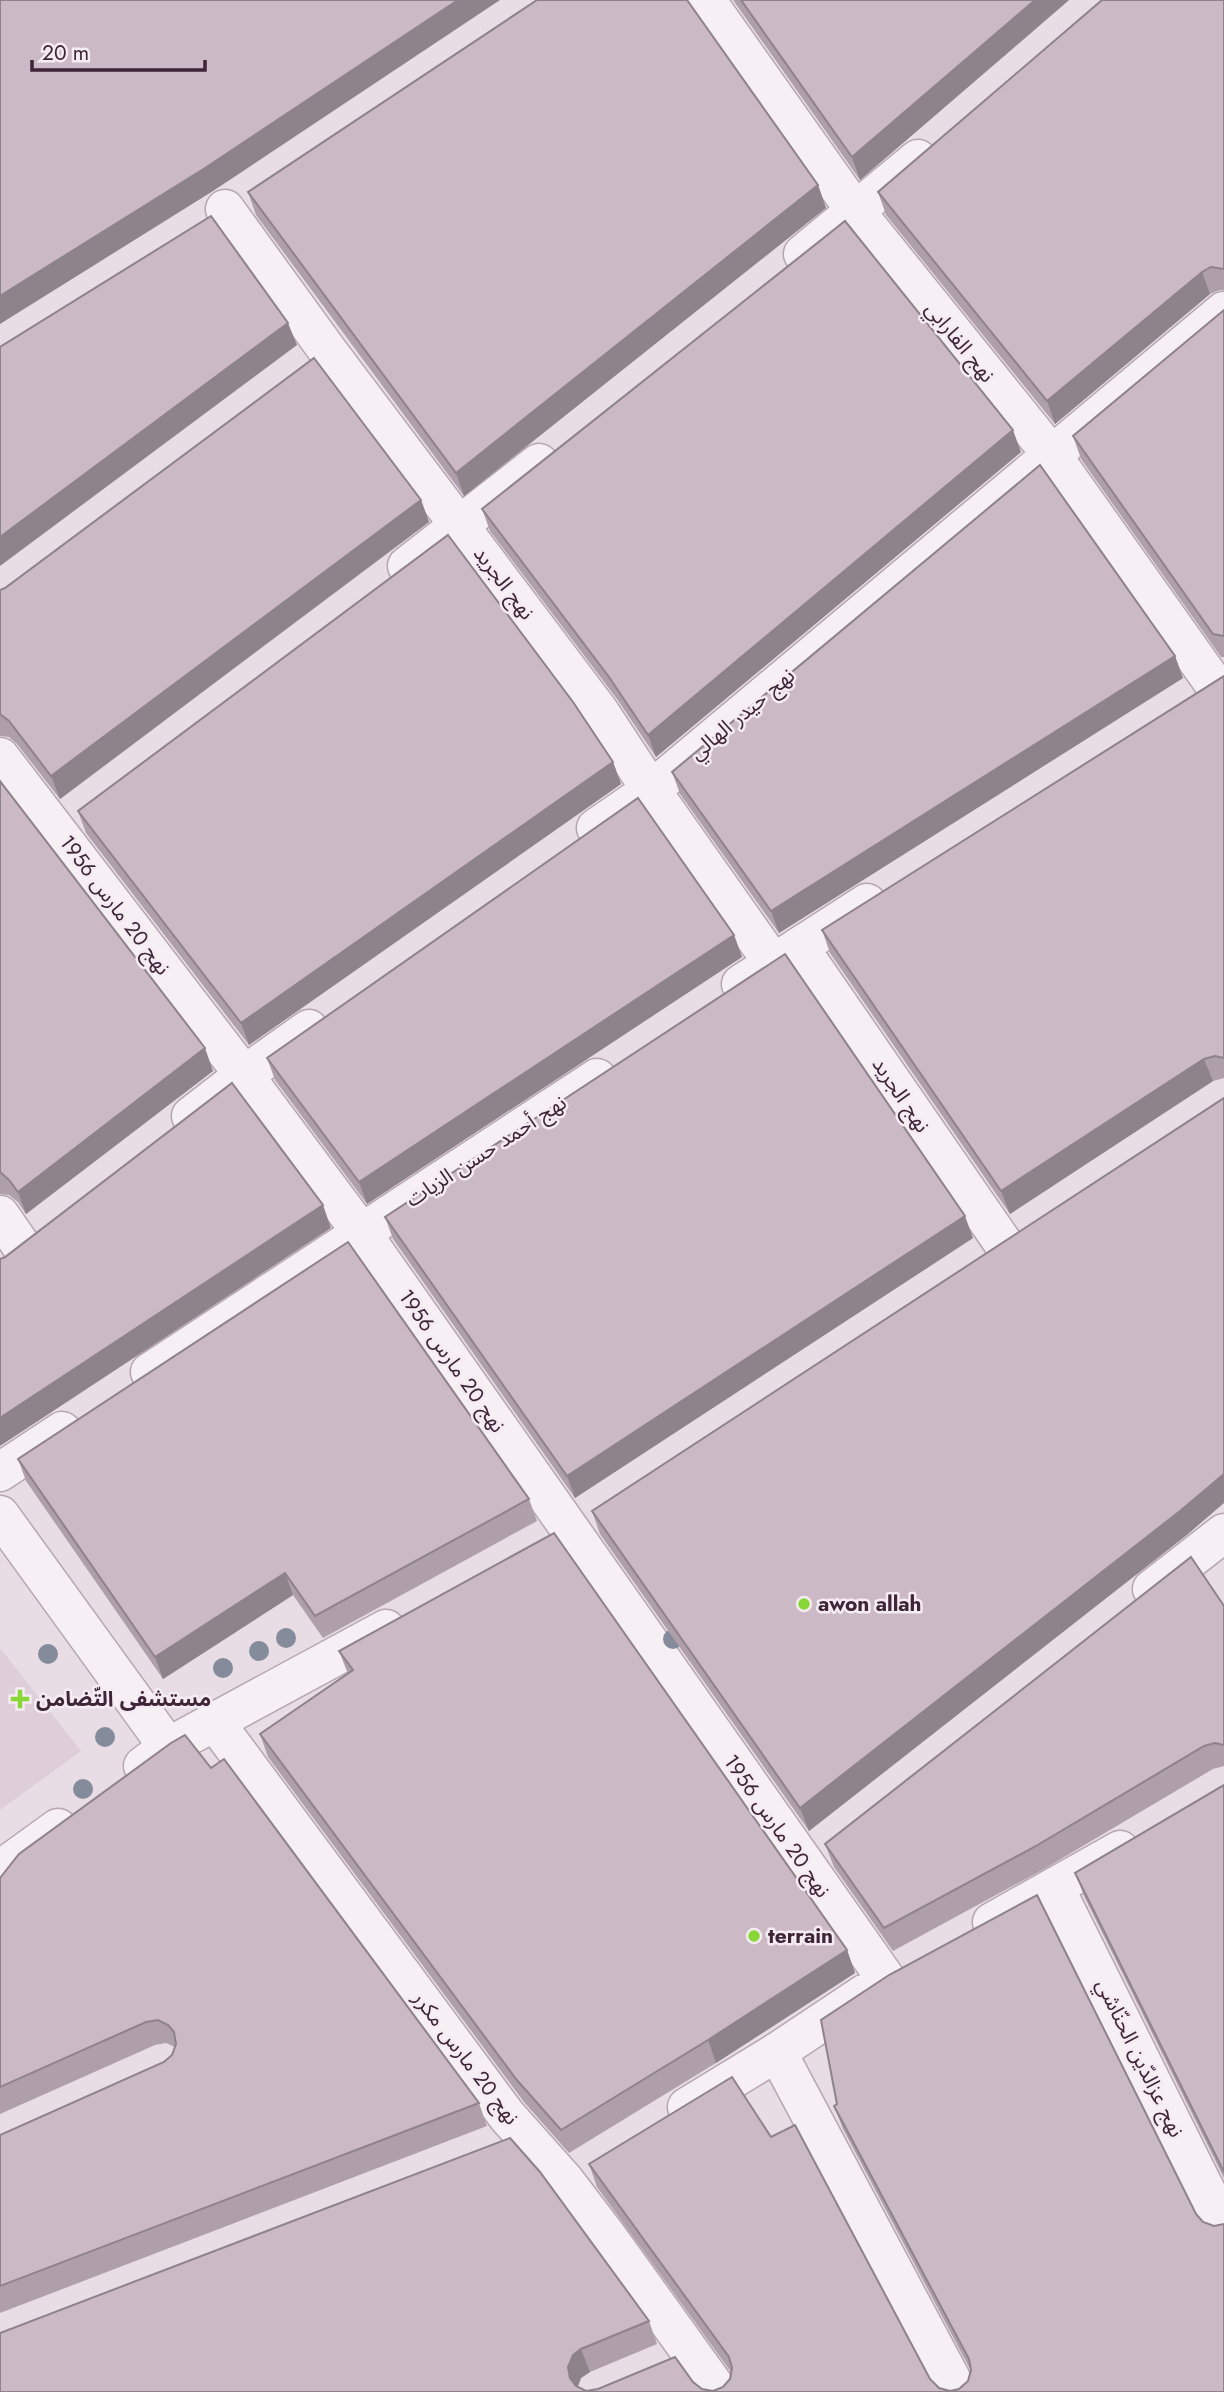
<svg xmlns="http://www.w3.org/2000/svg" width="1224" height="2392" font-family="Jost,'Noto Sans Arabic',sans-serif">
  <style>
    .built { fill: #ddced9 }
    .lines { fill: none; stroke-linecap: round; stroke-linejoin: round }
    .street-casing { stroke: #b5a6b1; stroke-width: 41 }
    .street { stroke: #f6eff4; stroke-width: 38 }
    .tree { fill: #848b9a }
    .wall { fill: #af9faa }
    .shaded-wall { fill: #8e828b }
    .building { fill: #cbb9c6; stroke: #8e828b; stroke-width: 2 }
    .poi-dot { fill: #88d737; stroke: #f5ecf3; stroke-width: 2.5 }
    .labels { text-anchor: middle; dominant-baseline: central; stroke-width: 5; stroke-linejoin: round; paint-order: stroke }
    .street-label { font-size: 21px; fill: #3f2538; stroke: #f5ecf3 }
    .poi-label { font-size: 21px; font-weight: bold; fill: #3f2538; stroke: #f5ecf3; text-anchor: start }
  </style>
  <rect width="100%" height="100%" fill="#e8dde5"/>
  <polygon class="built" points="0,1648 81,1751 0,1810"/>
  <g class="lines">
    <defs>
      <g id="street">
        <polyline points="706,0 856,212 1051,454 1214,684"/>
        <polyline points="225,209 327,350 599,711 651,790 773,963"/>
        <polyline points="803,254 918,159"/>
        <polyline points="407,566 539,463"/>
        <polyline points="0,757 244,1075 361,1232 886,1979"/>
        <polyline points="596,828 651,790 1224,311"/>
        <polyline points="799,947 1003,1243"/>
        <polyline points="741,984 867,903"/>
        <polyline points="191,1116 244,1075 309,1029"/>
        <polyline points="0,1215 22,1247"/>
        <polyline points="150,1372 597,1078"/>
        <polyline points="0,1472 62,1431"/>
        <polyline points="0,1515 168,1747"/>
        <polyline points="1152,1589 1224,1533"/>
        <polyline points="215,1722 507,2116 565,2181 607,2236 719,2392"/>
        <polyline points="143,1766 168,1747 386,1629"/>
        <polyline points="0,1870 58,1828"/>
        <polyline points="1055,1888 1224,2227"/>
        <polyline points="992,1922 1120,1850"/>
        <polyline points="777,2052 958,2392"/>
        <polyline points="687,2107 777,2052 864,1994"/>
      </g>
    </defs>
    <use href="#street" class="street-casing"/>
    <use href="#street" class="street"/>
  </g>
  <g class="tree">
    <circle cx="286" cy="1638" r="10"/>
    <circle cx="673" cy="1639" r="10"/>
    <circle cx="259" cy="1651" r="10"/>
    <circle cx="48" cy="1654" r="10"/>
    <circle cx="223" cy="1668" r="10"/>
    <circle cx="105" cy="1737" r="10"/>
    <circle cx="83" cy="1789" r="10"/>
  </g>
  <g class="wall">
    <polygon points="733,0 1069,0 860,180"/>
    <polygon points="1224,0 1224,290 1220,290 1210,294 1055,424 886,215 878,192"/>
    <polygon points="818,185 826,208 464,496 256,215 248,192"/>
    <polygon points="1224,310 1224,657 1221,657 1081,459 1073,436"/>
    <polygon points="1021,452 656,757 617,699 490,531 482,509"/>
    <polygon points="421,500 429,522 60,799 17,744 9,737 0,736 0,590"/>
    <polygon points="1175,656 1183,678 779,933 680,794 672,772"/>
    <polygon points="1224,676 1224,1078 1213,1081 1010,1214 830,953 822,930"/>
    <polygon points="613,762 621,784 249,1045 86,833 78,811"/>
    <polygon points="0,781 213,1071 26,1214 18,1202 9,1195 0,1194"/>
    <polygon points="734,935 742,957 367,1204 275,1080 267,1058"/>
    <polygon points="385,1217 973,1238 575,1498 393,1239"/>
    <polygon points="18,1459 529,1499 537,1521 323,1638 293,1595 163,1679 26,1481"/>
    <polygon points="592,1511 1188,1534 809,1831 600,1534"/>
    <polygon points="1224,1606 1224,1766 1213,1769 1044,1869 893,1951 834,1867 825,1844"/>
    <polygon points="339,1651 847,1950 855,1973 716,2063 569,2153 524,2102 268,1757 260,1734 348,1674"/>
    <polygon points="1224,1785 1224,2178 1084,1896 1075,1873"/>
    <polygon points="0,1878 479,2103 487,2126 0,2313 0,2135 164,2062 172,2055 175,2047 166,2043 155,2045 0,2114"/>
    <polygon points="834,2106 1196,2214 1203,2222 1214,2226 1224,2392 0,2392 649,2321 657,2344 590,2372 581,2378 578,2387 586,2391 693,2382 702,2389 713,2391 723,2387 730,2379 731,2372 597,2187 589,2164 930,2379 939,2388 950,2391 959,2389 968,2381 971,2371 843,2129"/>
  </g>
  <g class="shaded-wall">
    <polygon points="458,0 500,0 213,191 0,324 0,296"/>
    <polygon points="1035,0 1069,0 860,180 852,157"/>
    <polygon points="818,185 826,208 464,496 456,473"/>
    <polygon points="1202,272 1210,294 1055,424 1047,401"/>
    <polygon points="288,323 297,345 0,566 0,537"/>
    <polygon points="1013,430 1021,452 656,757 648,735"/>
    <polygon points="421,500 429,522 60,799 51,776"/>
    <polygon points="1175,656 1183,678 779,933 771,911"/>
    <polygon points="613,762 621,784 249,1045 241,1023"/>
    <polygon points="734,935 742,957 367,1204 359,1182"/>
    <polygon points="205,1048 213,1071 26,1214 18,1192"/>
    <polygon points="1204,1059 1213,1081 1010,1214 1001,1191"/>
    <polygon points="323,1205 331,1228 0,1446 0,1418"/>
    <polygon points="965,1216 973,1238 575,1498 567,1476"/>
    <polygon points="1224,1474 1224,1503 1188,1534 809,1831 800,1808"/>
    <polygon points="285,1573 293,1595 163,1679 155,1657"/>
    <polygon points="847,1950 855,1973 716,2063 708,2040"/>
    <polygon points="581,2349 590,2372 581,2378 576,2390 570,2378 568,2367 573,2355"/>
  </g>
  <g class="building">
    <polygon points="0,0 458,0 205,168 0,296"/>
    <polygon points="537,0 687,0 818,185 456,473 248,192"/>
    <polygon points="741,0 1035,0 852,157"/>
    <polygon points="1102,0 1224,0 1224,269 1211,267 1202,272 1047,401 878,192"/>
    <polygon points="211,216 288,323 0,537 0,347"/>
    <polygon points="845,221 1013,430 648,735 609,677 482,509"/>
    <polygon points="1224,310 1224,636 1213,634 1073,436"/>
    <polygon points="314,358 421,500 51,776 9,721 0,714 0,590 5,588"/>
    <polygon points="1040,465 1175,656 771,911 672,772"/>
    <polygon points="448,535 573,702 613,762 241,1023 78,811"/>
    <polygon points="1224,676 1224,1058 1215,1056 1204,1059 1001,1191 822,930"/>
    <polygon points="0,781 205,1048 18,1192 9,1180 0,1172"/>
    <polygon points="638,798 734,935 359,1182 267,1058"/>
    <polygon points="785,954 965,1216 567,1476 385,1217"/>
    <polygon points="232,1083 323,1205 0,1418 0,1259 5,1257"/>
    <polygon points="1224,1098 1224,1474 1180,1511 800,1808 592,1511"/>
    <polygon points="348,1242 529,1499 315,1616 285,1573 155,1657 18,1459"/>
    <polygon points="554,1533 847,1950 708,2040 561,2130 516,2079 260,1734 353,1670 339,1651"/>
    <polygon points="1191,1557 1224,1606 1224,1745 1215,1743 1204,1746 1036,1846 884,1928 825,1844"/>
    <polygon points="185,1735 211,1768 224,1759 479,2103 0,2286 0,2135 164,2062 172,2055 176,2044 174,2032 168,2025 158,2020 146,2022 0,2087 0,1878 19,1854 171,1743"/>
    <polygon points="1224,1785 1224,2172 1075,1873"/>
    <polygon points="1037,1895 1196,2214 1203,2222 1214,2226 1224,2224 1224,2392 0,2392 0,2333 510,2138 540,2172 649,2321 581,2349 573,2355 568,2367 570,2378 576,2386 586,2391 598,2389 675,2357 693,2382 702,2389 713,2391 723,2387 730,2379 732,2368 729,2357 589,2164 732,2077 771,2137 795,2125 930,2379 939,2388 950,2391 959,2389 968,2381 971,2370 969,2359 834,2106 837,2104 821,2020 889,1975"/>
  </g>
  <g class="poi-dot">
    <circle cx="804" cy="1604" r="7"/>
    <path d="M16.5 1688.5h7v7h7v7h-7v7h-7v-7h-7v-7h7z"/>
    <circle cx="754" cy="1936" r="7"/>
  </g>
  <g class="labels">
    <g class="street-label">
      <text transform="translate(960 342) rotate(51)">نهج الفارابي</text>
      <text transform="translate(504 583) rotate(53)">نهج الجريد</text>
      <text transform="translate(742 714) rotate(-40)">نهج حيدر الهالي</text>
      <text transform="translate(115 905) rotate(53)">نهج 20 مارس 1956</text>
      <text transform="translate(901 1095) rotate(56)">نهج الجريد</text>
      <text transform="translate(486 1151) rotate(-33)">نهج أحمد حسن الزيات</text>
      <text transform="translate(452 1361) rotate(55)">نهج 20 مارس 1956</text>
      <text transform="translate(777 1826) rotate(55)">نهج 20 مارس 1956</text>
      <text transform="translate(466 2058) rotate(53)">نهج 20 مارس مكرر</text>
      <text transform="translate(1140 2058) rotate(64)">نهج عزالدّين الحنّاشي</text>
    </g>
    <g class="poi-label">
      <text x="818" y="1604">awon allah</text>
      <text x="36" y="1699">مستشفى التّضامن</text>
      <text x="768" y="1936">terrain</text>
    </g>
  </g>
  <path d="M32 60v10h173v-10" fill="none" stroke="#3f2538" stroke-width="3.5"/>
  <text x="42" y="60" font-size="21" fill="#3f2538" stroke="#f5ecf3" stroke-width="5" paint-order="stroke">20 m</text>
</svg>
